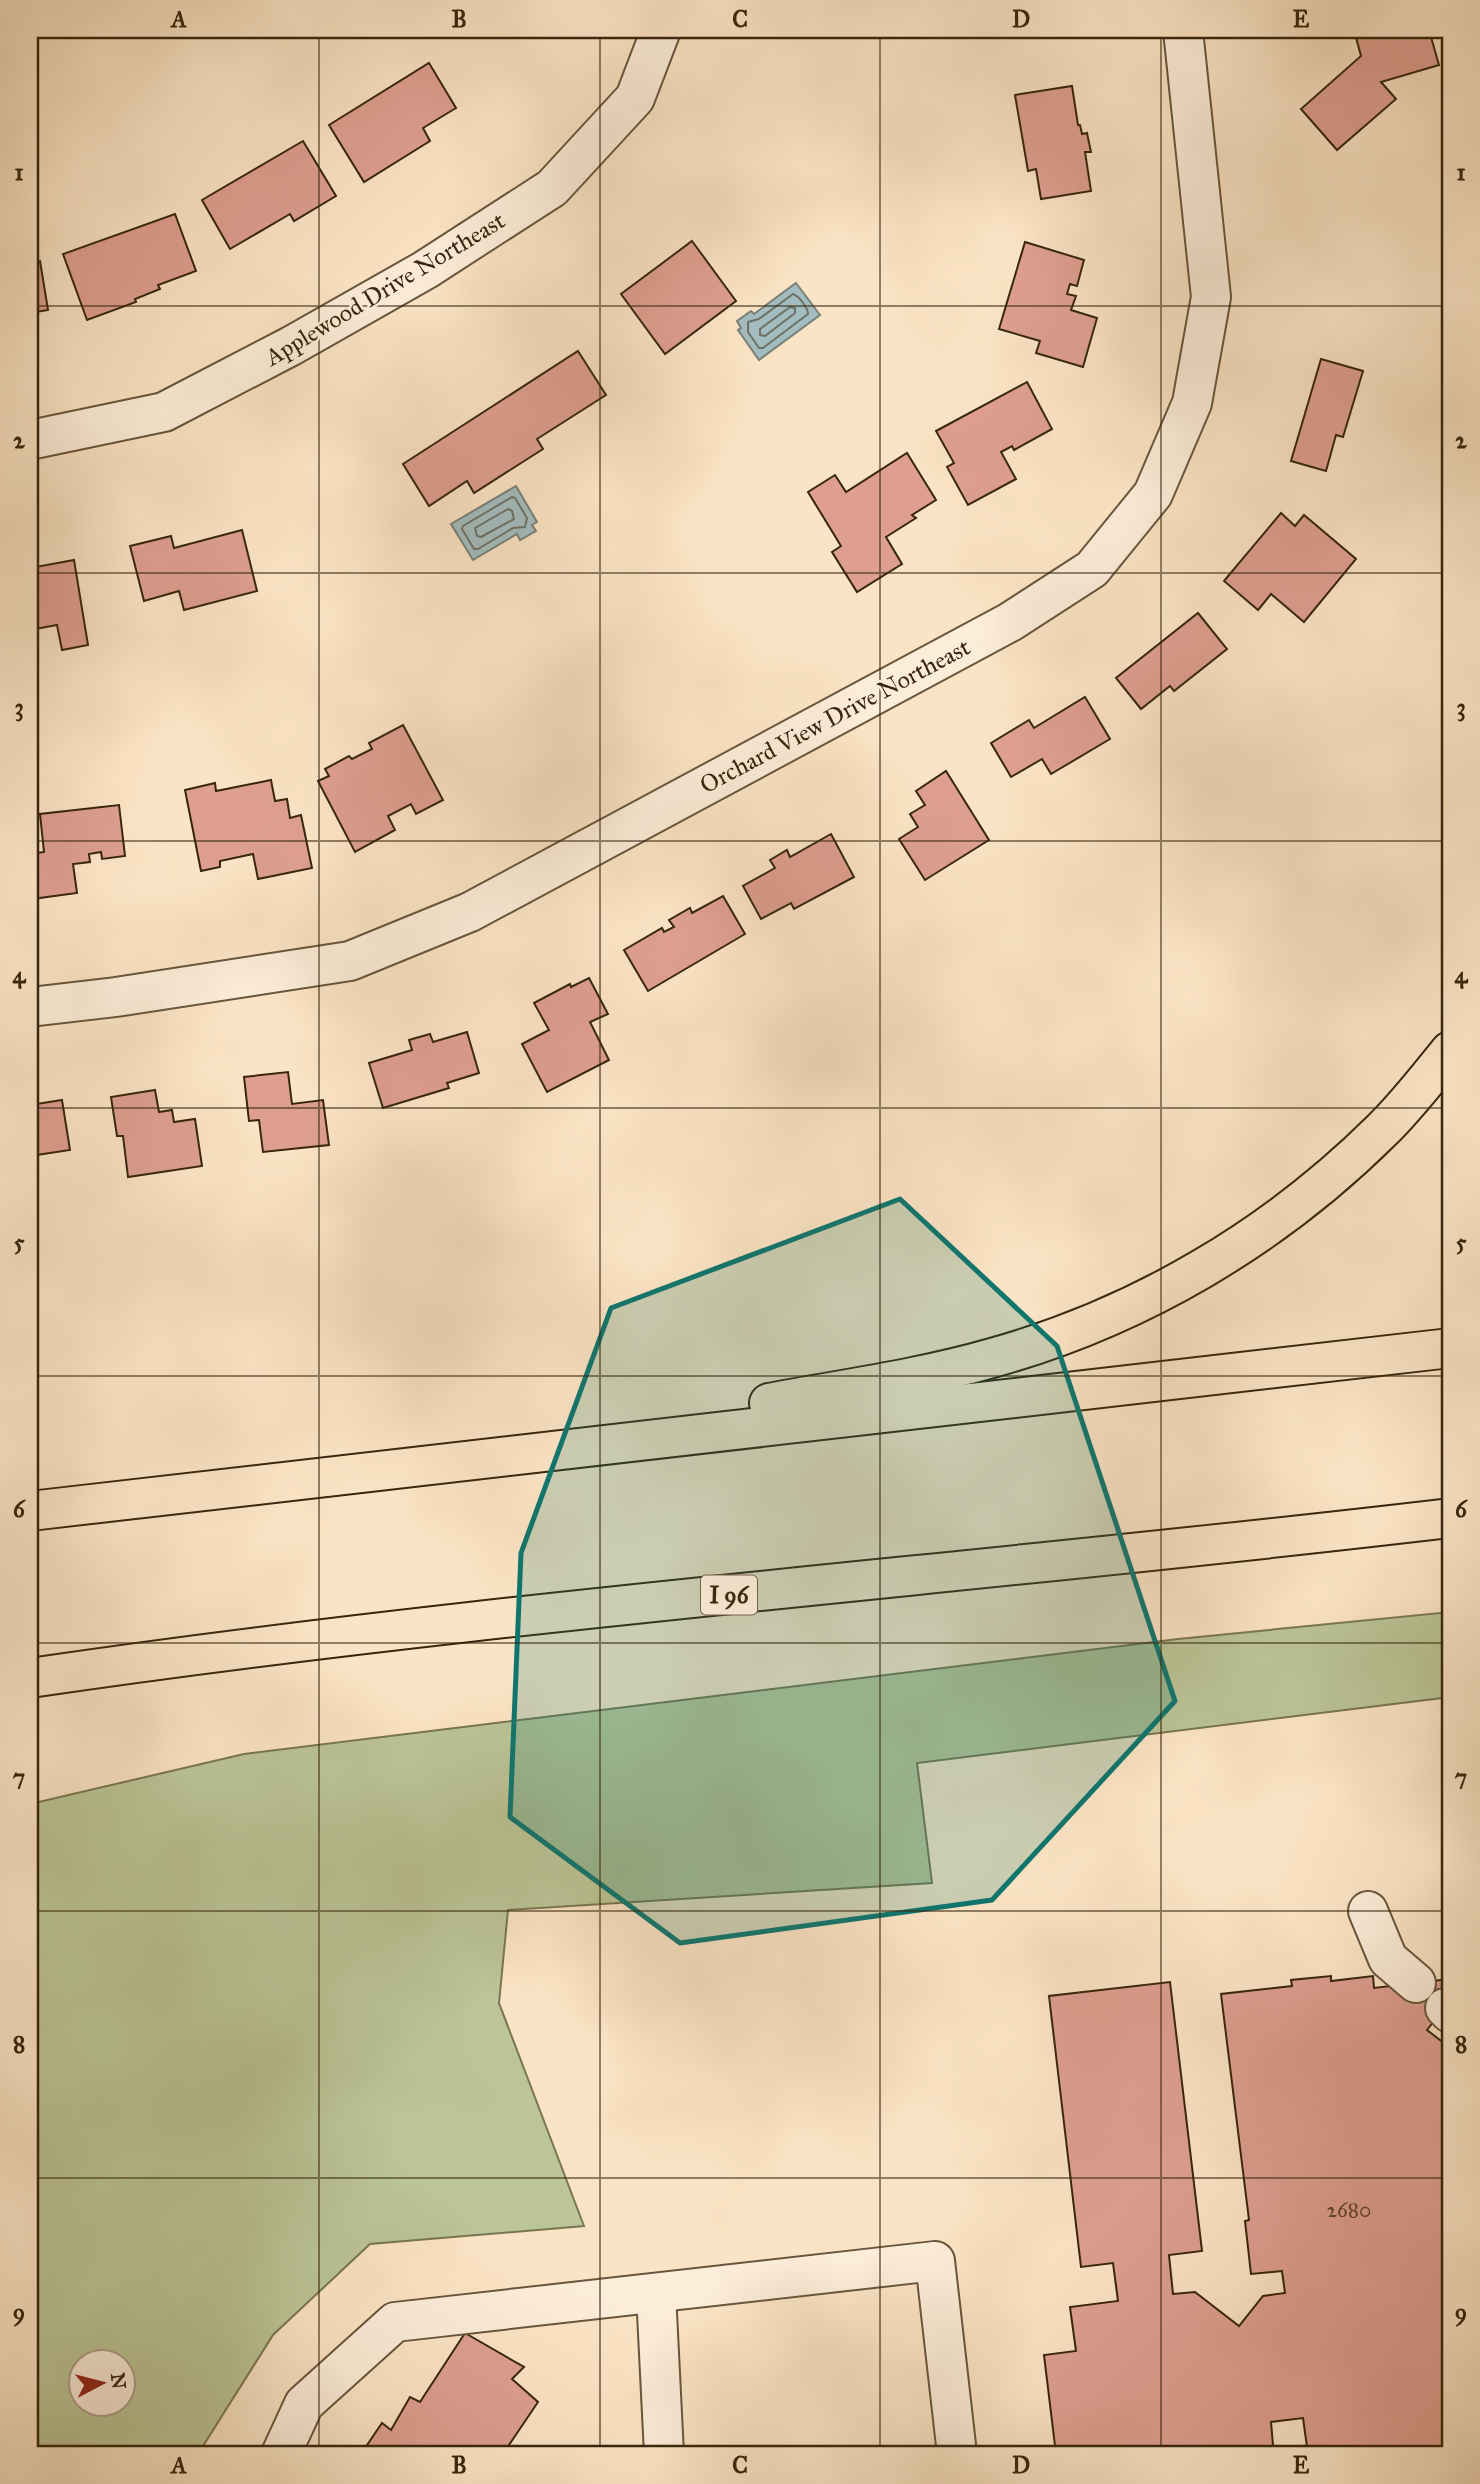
<svg xmlns="http://www.w3.org/2000/svg" width="1480" height="2484" font-family="'IM FELL Great Primer',serif">
  <style>
    .green { fill: #bbc597; stroke: #797652; stroke-width: 2; fill-rule: evenodd }
    .water { fill: #a3bcbf; stroke: #788078; stroke-width: 2 }
    .lines { fill: none; stroke-linecap: round; stroke-linejoin: round }
    .shore { stroke: #6d7166; stroke-width: 2 }
    .building { fill: #de9f90; stroke: #37260e; stroke-width: 2 }
    .minor-casing { stroke: #68563c; stroke-width: 42 }
    .highway-casing { stroke: #37260e; stroke-width: 42 }
    .minor { stroke: #fcedd9; stroke-width: 38 }
    .highway { stroke: #fbe4c5; stroke-width: 38 }
    .marked { fill: #0f766e; fill-opacity: 0.2; stroke: #0f766e; stroke-width: 5; stroke-linejoin: round }
    .grid { fill: none; stroke: #37260e; stroke-width: 2; stroke-opacity: 0.55 }
    .labels { text-anchor: middle; dominant-baseline: central; stroke-width: 5; stroke-linejoin: round; paint-order: stroke }
    .number-label { font-size: 21px; fill: #61442e }
    .shield { fill: #fcedd9; stroke: #72624b; stroke-width: 2 }
    .shield-label { font-size: 23px; font-weight: bold; fill: #37260e }
    .street-label { font-size: 24px; fill: #37260e; stroke: #fcedd9 }
    .neatline { fill: none; stroke: #37260e; stroke-width: 2.5 }
    .grid-label { font-size: 23px; text-anchor: middle; font-weight: bold; fill: #37260e }
  </style>
  <rect width="100%" height="100%" fill="#fbe4c5"/>
  <filter id="stains"><feTurbulence type="fractalNoise" baseFrequency=".00286" numOctaves="4"/><feColorMatrix values="0 0 0 0 .2 0 0 0 0 .09 0 0 0 0 .02 0 0 0 .5 -.17"/></filter>
  <radialGradient id="worn" r=".72"><stop offset=".6" stop-color="#630" stop-opacity="0"/><stop offset="1" stop-color="#630" stop-opacity=".3"/></radialGradient>
  <path class="green" d="M1450,1612V1697L917,1763L932,1883L508,1910L499,2003L584,2226L370,2244L273,2335L198,2454H30V1804L244,1754L1178,1639ZM80,2362H122V2404H80Z"/>
  <g class="water">
    <polygon points="796,283 820,315 759,360 738,330 741,328 737,321 751,311 754,314"/>
    <polygon points="516,486 537,522 532,525 536,531 520,540 517,534 473,560 451,524"/>
  </g>
  <g class="lines">
    <g class="shore">
      <path d="M793,294C799,296 808,308 808,314L763,348H759L748,332V322L759,319Z"/>
      <polygon points="790,307 795,308 795,313 765,336 760,335 760,329"/>
      <polygon points="512,497 515,498 527,518 525,527 513,528 478,549 474,549 462,529 463,526"/>
      <polygon points="508,509 512,511 514,519 481,537 477,536 475,528"/>
    </g>
  </g>
  <g class="building">
    <polygon points="1354,30 1429,30 1439,65 1381,82 1396,99 1337,150 1301,109 1361,56"/>
    <polygon points="429,63 456,108 423,128 430,141 364,182 329,125"/>
    <polygon points="1072,86 1078,125 1080,125 1082,134 1087,133 1091,152 1085,152 1091,191 1041,199 1036,169 1028,171 1015,95"/>
    <polygon points="303,141 336,196 294,221 290,214 230,249 202,200"/>
    <polygon points="175,214 196,271 158,285 160,289 135,299 136,302 87,320 63,254"/>
    <polygon points="692,241 736,301 665,354 621,294"/>
    <polygon points="1025,242 1084,260 1077,286 1070,284 1067,294 1076,296 1071,310 1097,318 1083,367 1036,353 1040,341 999,329"/>
    <polygon points="40,261 48,310 30,313 30,263"/>
    <polygon points="578,351 606,395 537,439 543,449 474,493 467,481 429,506 403,464"/>
    <polygon points="1321,359 1363,371 1343,437 1336,435 1326,471 1291,461"/>
    <polygon points="1027,382 1052,429 1014,450 1012,446 1001,452 1016,479 968,505 947,467 954,463 936,431"/>
    <polygon points="907,453 936,500 912,515 916,518 886,537 902,564 857,592 832,552 841,546 808,492 835,475 846,492"/>
    <polygon points="1281,513 1295,526 1304,515 1356,559 1304,622 1271,594 1258,610 1224,581"/>
    <polygon points="242,530 257,591 184,610 179,591 144,601 130,546 171,536 174,548"/>
    <polygon points="74,560 88,645 62,650 57,625 30,630 30,568"/>
    <polygon points="1198,613 1227,649 1174,691 1170,686 1141,709 1116,678"/>
    <polygon points="1085,697 1110,739 1051,774 1042,759 1011,777 991,743 1029,720 1034,728"/>
    <polygon points="403,725 443,800 416,814 411,804 388,816 395,830 355,852 318,781 329,776 325,769 349,756 352,759 372,749 369,743"/>
    <polygon points="946,771 989,840 925,880 899,839 918,827 910,814 925,805 916,791"/>
    <polygon points="271,780 275,801 287,799 290,818 301,815 312,868 258,879 253,854 220,861 220,867 201,871 185,790 215,783 216,791"/>
    <polygon points="119,805 125,856 102,859 101,852 89,854 90,862 73,864 77,893 32,899 30,854 44,852 40,814"/>
    <polygon points="831,834 854,877 794,909 791,903 761,919 743,886 775,868 770,860 787,850 790,857"/>
    <polygon points="723,896 745,934 648,991 624,950 662,928 664,932 674,927 669,920 690,908 692,913"/>
    <polygon points="589,978 608,1014 590,1022 609,1060 547,1092 522,1044 549,1030 534,1003 570,984 571,987"/>
    <polygon points="467,1032 479,1073 447,1083 449,1088 383,1108 369,1063 412,1050 409,1040 430,1034 433,1042"/>
    <polygon points="288,1072 292,1104 323,1100 329,1145 263,1152 259,1120 249,1121 244,1077"/>
    <polygon points="155,1090 159,1112 172,1110 174,1122 195,1119 202,1166 128,1177 123,1136 117,1136 111,1097"/>
    <polygon points="62,1100 70,1150 30,1156 30,1105"/>
    <polygon points="1331,1976 1331,1981 1373,1976 1374,1988 1450,1979 1450,2001 1427,2030 1449,2047 1450,2056 1450,2454 1308,2454 1303,2418 1271,2422 1273,2445 1286,2454 1056,2454 1044,2355 1076,2351 1070,2307 1118,2301 1113,2263 1081,2267 1049,1996 1170,1982 1202,2251 1169,2255 1173,2294 1195,2292 1239,2326 1263,2296 1285,2293 1282,2271 1251,2274 1245,2221 1249,2220 1221,1994 1292,1986 1291,1980"/>
    <polygon points="465,2333 524,2367 512,2379 538,2402 503,2454 361,2454 382,2423 391,2430 410,2397 420,2402"/>
  </g>
  <g class="lines">
    <defs>
      <g id="minor">
        <polyline points="30,440 164,412 291,346 425,270 552,188 635,98 661,30"/>
        <polyline points="30,1007 116,997 350,961 470,912 1010,622 1092,569 1153,494 1192,403 1211,297 1183,30"/>
        <polyline points="1368,1911 1388,1959 1416,1983"/>
        <polyline points="1445,2008 1450,2013"/>
        <polyline points="656,2293 664,2454"/>
        <polyline points="281,2454 304,2404 395,2322 935,2261 957,2454"/>
      </g>
      <g id="highway">
        <path d="M769,1403C843,1389 919,1379 992,1358C1139,1317 1273,1238 1381,1131C1406,1107 1428,1078 1450,1051"/>
        <polyline points="30,1511 1450,1348"/>
        <path d="M30,1678C501,1609 977,1574 1450,1518"/>
      </g>
    </defs>
    <use href="#minor" class="minor-casing"/>
    <use href="#highway" class="highway-casing"/>
    <use href="#minor" class="minor"/>
    <use href="#highway" class="highway"/>
  </g>
  <path class="marked" d="M900,1199L1057,1346L1175,1701L992,1900L680,1943L510,1817L521,1553L611,1308Z"/>
  <path class="grid" d="M319,30V2454M600,30V2454M880,30V2454M1161,30V2454M30,306H1450M30,573H1450M30,841H1450M30,1108H1450M30,1376H1450M30,1643H1450M30,1911H1450M30,2178H1450"/>
  <g class="labels">
    <g class="number-label">
      <text x="1349" y="2210">2680</text>
    </g>
    <rect class="shield" x="701" y="1575.5" width="56" height="39" rx="5"/>
    <g class="shield-label">
      <text x="729" y="1595">I 96</text>
    </g>
    <g class="street-label">
      <text transform="translate(385 289) rotate(-31)">Applewood Drive Northeast</text>
      <text transform="translate(835 716) rotate(-28)">Orchard View Drive Northeast</text>
    </g>
  </g>
  <rect width="1480" height="2484" fill="none" stroke="#fbe4c5" stroke-width="77"/>
  <g transform="translate(102 2383) rotate(83)"><circle r="33" fill="#fcedd9" stroke="#ad9d88" stroke-width="2"/>
  <path d="M0-5L12 26L0 18L-12 26Z" fill="#8f2418"/>
  <text y="-10" font-size="19" font-weight="bold" text-anchor="middle" fill="#37260e">N</text>
  </g>
  <rect x="38" y="38" width="1404" height="2408" class="neatline"/>
  <g class="grid-label">
    <text x="179" y="27">A</text>
    <text x="459" y="27">B</text>
    <text x="740" y="27">C</text>
    <text x="1021" y="27">D</text>
    <text x="1301" y="27">E</text>
    <text x="19" y="180">1</text>
    <text x="1461" y="180">1</text>
    <text x="19" y="448">2</text>
    <text x="1461" y="448">2</text>
    <text x="19" y="715">3</text>
    <text x="1461" y="715">3</text>
    <text x="19" y="983">4</text>
    <text x="1461" y="983">4</text>
    <text x="19" y="1250">5</text>
    <text x="1461" y="1250">5</text>
    <text x="19" y="1517">6</text>
    <text x="1461" y="1517">6</text>
    <text x="19" y="1785">7</text>
    <text x="1461" y="1785">7</text>
    <text x="19" y="2052">8</text>
    <text x="1461" y="2052">8</text>
    <text x="19" y="2320">9</text>
    <text x="1461" y="2320">9</text>
    <text x="179" y="2473">A</text>
    <text x="459" y="2473">B</text>
    <text x="740" y="2473">C</text>
    <text x="1021" y="2473">D</text>
    <text x="1301" y="2473">E</text>
  </g>
  <rect width="100%" height="100%" filter="url(#stains)"/>
  <rect width="100%" height="100%" fill="url(#worn)"/>
</svg>
